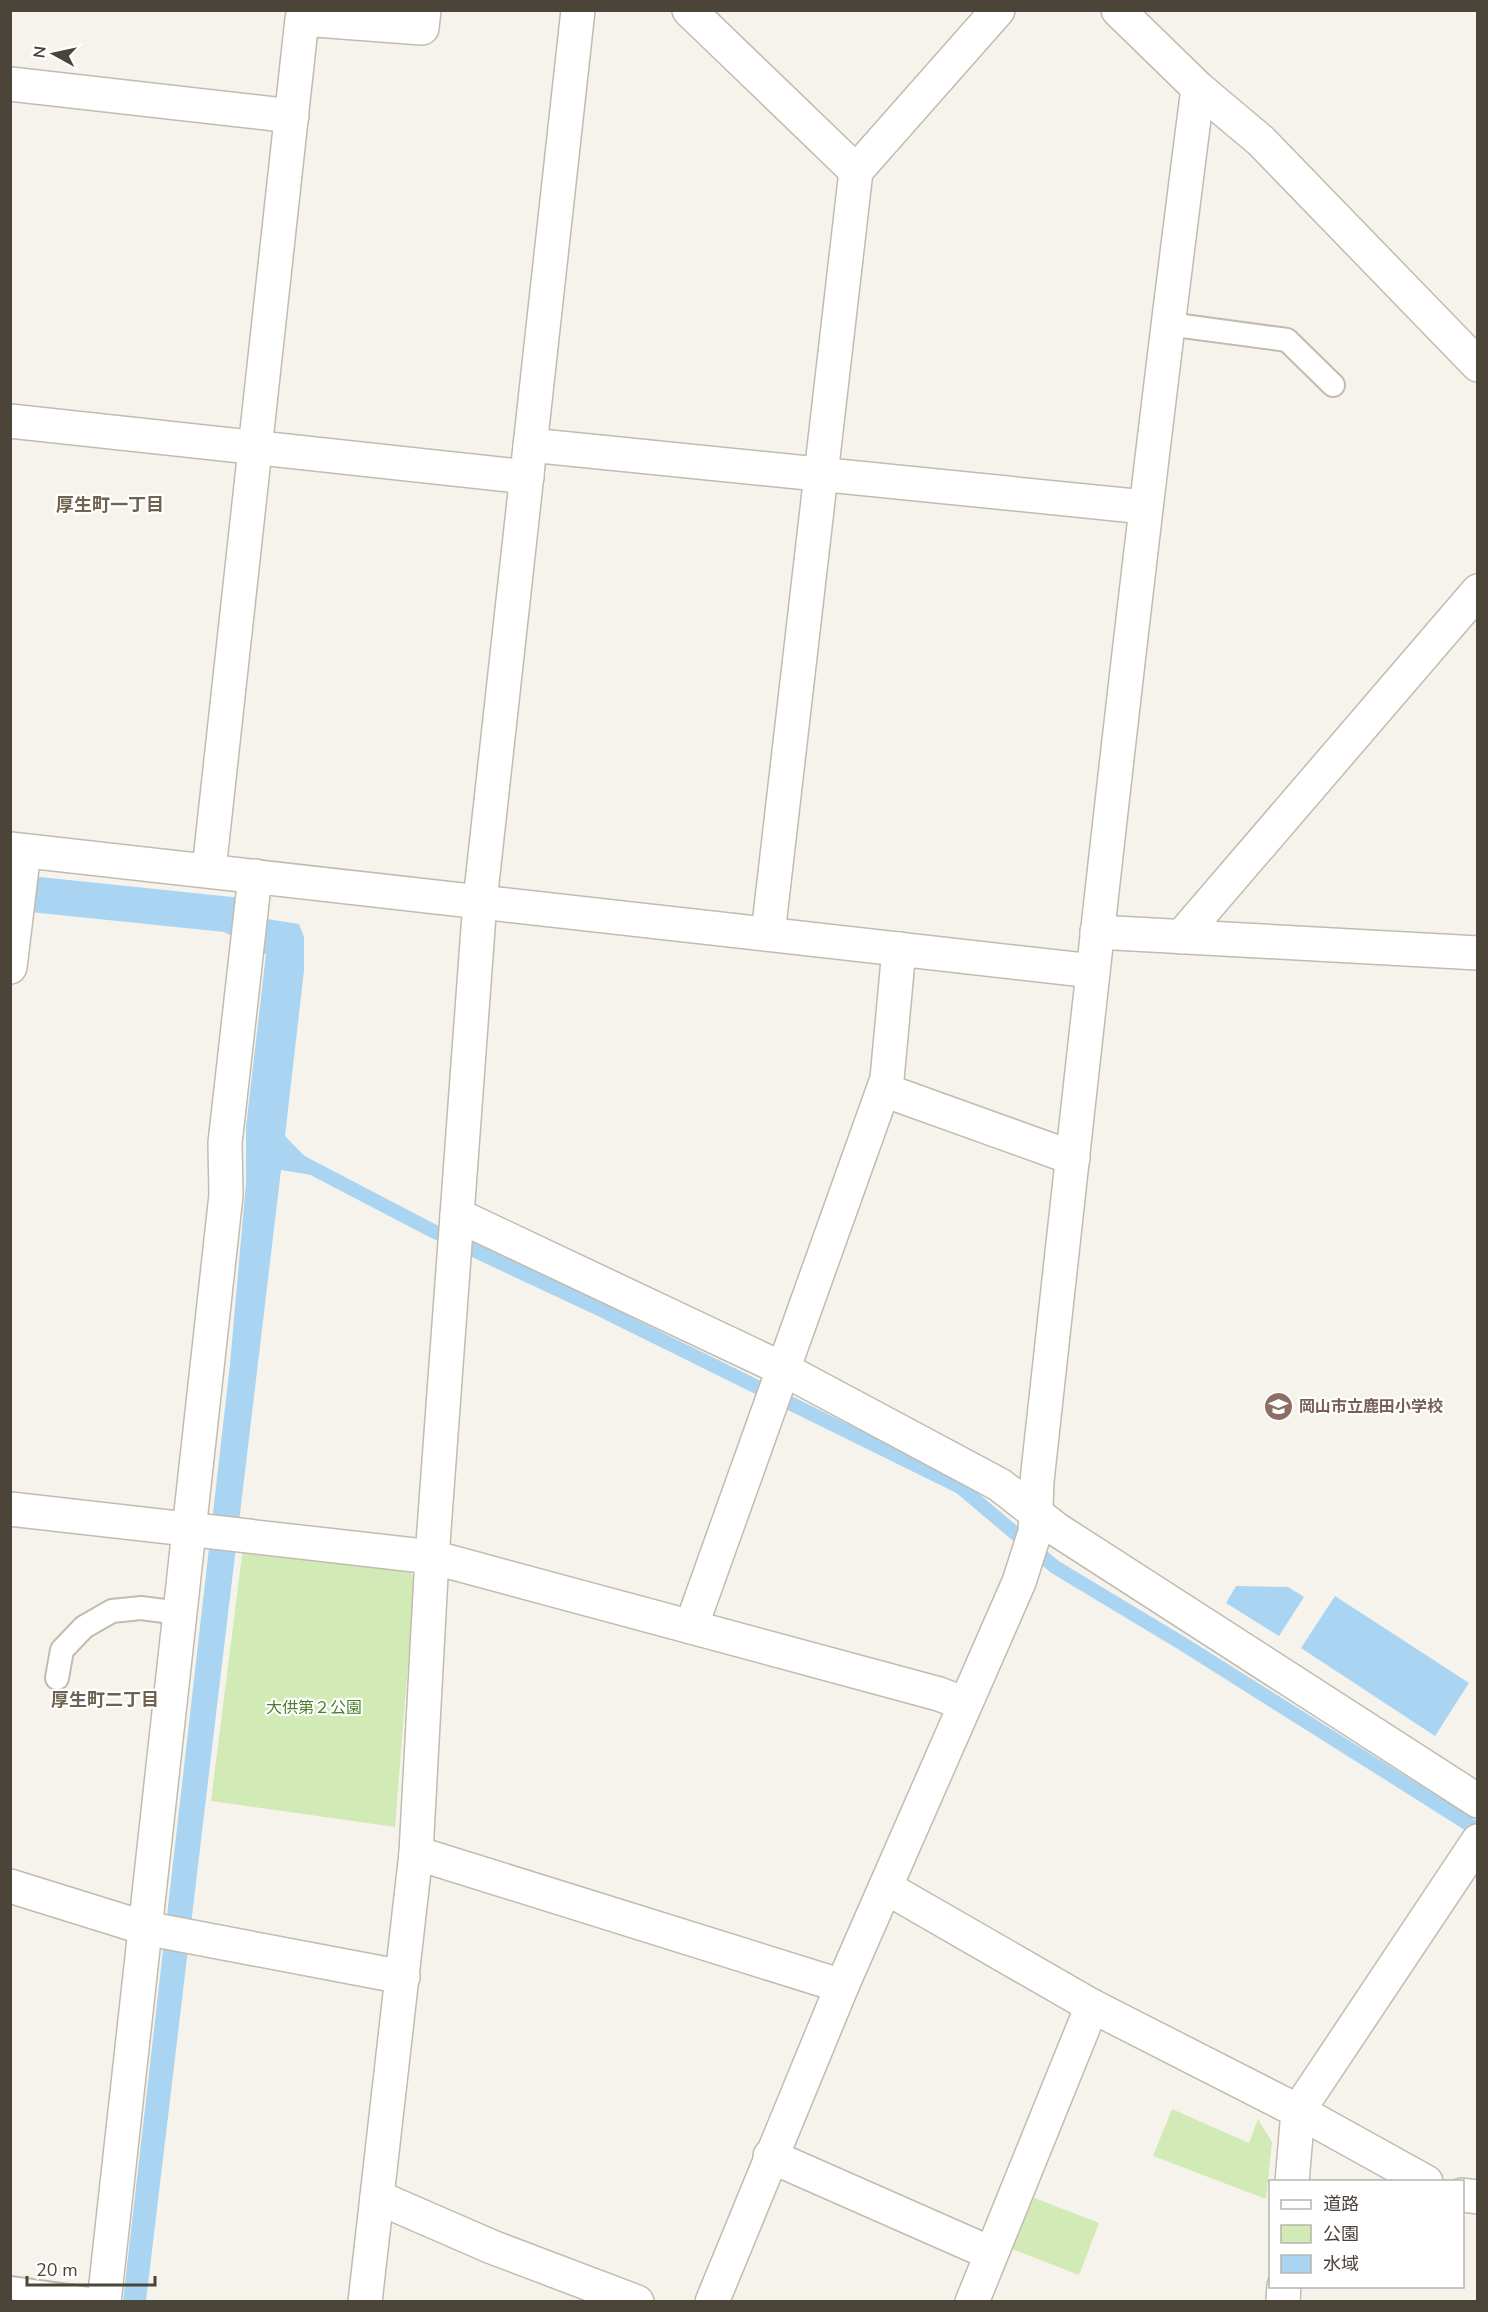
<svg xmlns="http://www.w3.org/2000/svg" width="1488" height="2312" font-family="'Nunito Sans','Noto Sans JP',sans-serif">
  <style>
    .green { fill: #d2eab5 }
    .water { fill: #a9d4f2 }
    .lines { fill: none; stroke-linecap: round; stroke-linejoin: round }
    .stream { stroke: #a9d4f2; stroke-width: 14 }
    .lane-casing { stroke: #c2bbae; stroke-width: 26 }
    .street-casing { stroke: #c2bbae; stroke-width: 36 }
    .lane { stroke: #fff; stroke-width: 22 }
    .street { stroke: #fff; stroke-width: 33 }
    .labels { text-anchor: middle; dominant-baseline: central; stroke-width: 4.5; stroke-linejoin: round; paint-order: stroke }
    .education-label { font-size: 16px; font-weight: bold; fill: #785e54; stroke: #fff; text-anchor: start }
    .park-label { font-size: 16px; fill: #4a7f2a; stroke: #fff }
    .neighbourhood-label { font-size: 18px; font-weight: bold; fill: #6e6250; stroke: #fff }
  </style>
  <rect width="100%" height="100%" fill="#f6f3ec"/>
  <g class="green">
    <polygon points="243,1547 403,1566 415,1577 395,1827 211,1801"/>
    <polygon points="1172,2109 1249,2143 1258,2119 1272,2142 1266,2199 1153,2156"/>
    <polygon points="1027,2195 1099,2223 1079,2275 1007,2247"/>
  </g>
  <g class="water">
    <polygon points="11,874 270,901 267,919 299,924 304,937 304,970 285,1136 315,1167 312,1175 281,1170 146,2301 123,2301 230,1364 246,1183 246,1127 266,954 224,932 11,910"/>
    <polygon points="1236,1586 1288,1587 1304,1597 1279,1636 1226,1603"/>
    <polygon points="1335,1596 1469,1683 1435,1736 1301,1648"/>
  </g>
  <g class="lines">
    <polyline class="stream" points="297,1160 433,1231 597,1308 960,1487 1055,1567 1183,1644 1478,1830"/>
    <defs>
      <g id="lane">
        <polyline points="1168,324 1287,340 1333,385"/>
        <polyline points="57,1678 62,1650 84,1627 112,1611 141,1608 180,1613"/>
        <polyline points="10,2288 104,2301"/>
      </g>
      <g id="street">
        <polyline points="689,10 856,171"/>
        <polyline points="1118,10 1198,88 1261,141 1478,365"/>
        <polyline points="10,84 292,116"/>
        <polyline points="10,421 527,477"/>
        <polyline points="530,445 1145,507"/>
        <polyline points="10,849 1093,971"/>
        <polyline points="209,870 302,19 422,28 424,10"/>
        <polyline points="1097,932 1478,953"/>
        <polyline points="768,934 856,171 998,10"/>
        <polyline points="1181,937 1478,591"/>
        <polyline points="10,967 24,851"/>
        <polyline points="884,1090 1073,1158"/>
        <polyline points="457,1215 785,1370 1000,1485 1056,1529 1478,1801"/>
        <polyline points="10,1509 432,1557 939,1694 965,1704"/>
        <polyline points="691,1627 887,1079 899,949"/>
        <polyline points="416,1853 842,1986"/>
        <polyline points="10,1886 145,1928 403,1977"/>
        <polyline points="887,1888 1092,2006 1298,2111 1426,2182"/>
        <polyline points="770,2156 990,2253"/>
        <polyline points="1292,2182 1298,2111 1478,1841"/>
        <polyline points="1462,2195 1478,2197"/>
        <polyline points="377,2197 492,2247 637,2302"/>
        <polyline points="104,2302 226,1195 225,1143 255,876"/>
        <polyline points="365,2302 416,1853 432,1557 480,901 578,10"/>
        <path d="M712,2302L842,1986L1019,1582L1035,1532L1037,1481C1088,1016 1138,551 1198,88"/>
        <polyline points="972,2302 1092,2006"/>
        <polyline points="1283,2302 1284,2286"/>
      </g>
    </defs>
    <use href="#lane" class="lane-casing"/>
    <use href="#street" class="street-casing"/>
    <use href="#lane" class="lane"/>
    <use href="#street" class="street"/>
  </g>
  <defs>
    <symbol id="school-disc" viewBox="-11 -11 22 22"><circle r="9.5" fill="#8d6e63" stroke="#fff"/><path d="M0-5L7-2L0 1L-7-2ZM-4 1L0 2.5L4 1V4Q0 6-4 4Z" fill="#fff"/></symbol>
  </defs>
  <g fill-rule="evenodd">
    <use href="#school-disc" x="1262" y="1390" width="33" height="33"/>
  </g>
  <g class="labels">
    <g class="education-label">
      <text x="1299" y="1407">岡山市立鹿田小学校</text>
    </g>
    <g class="park-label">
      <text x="314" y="1708">大供第２公園</text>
    </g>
    <g class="neighbourhood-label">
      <text x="110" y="505">厚生町一丁目</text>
      <text x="105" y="1700">厚生町二丁目</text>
    </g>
  </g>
  <rect width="1488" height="2312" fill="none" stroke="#4b4439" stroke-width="24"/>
  <rect x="1269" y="2180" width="195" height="108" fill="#ffffff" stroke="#b7b4b0" stroke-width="1.5"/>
  <rect x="1281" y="2200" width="30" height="9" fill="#ffffff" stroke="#b7b4b0" stroke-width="1.5"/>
  <text x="1323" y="2210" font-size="18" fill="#4b4439">道路</text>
  <rect x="1281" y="2225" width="30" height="18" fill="#d2eab5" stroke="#b7b4b0" stroke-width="1.5"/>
  <text x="1323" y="2240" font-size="18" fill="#4b4439">公園</text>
  <rect x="1281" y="2255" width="30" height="18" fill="#a9d4f2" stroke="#b7b4b0" stroke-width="1.5"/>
  <text x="1323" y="2270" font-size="18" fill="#4b4439">水域</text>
  <g transform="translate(54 54) rotate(278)" stroke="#ffffff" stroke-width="4.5" paint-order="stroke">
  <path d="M0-4.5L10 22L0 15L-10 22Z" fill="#4b4439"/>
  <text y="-9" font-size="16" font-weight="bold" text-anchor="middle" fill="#4b4439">N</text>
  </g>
  <path d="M27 2276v9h128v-9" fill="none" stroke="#4b4439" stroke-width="3"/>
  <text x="36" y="2276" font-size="18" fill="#4b4439" stroke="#ffffff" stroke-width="4.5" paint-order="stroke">20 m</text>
</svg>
